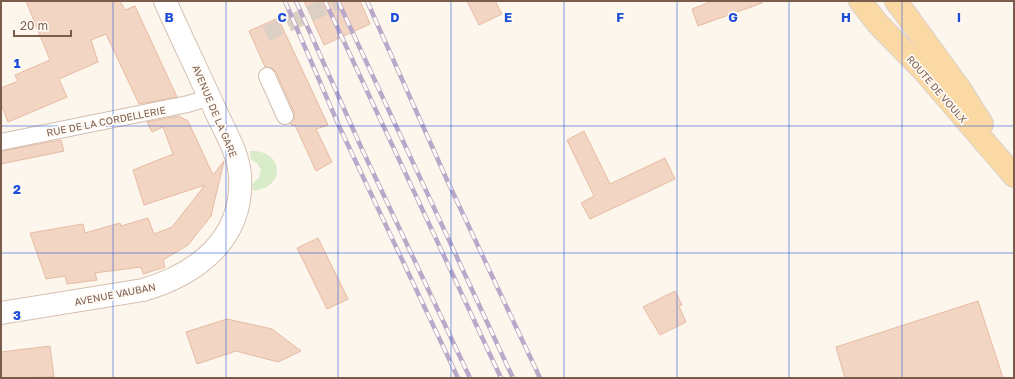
<svg xmlns="http://www.w3.org/2000/svg" width="1015" height="379" font-family="'Golos Text',sans-serif">
  <style>
    .green { fill: #d8ecc9 }
    .building { fill: #f3d5c3; stroke: #e6bba3 }
    .lines { fill: none; stroke-linecap: round; stroke-linejoin: round }
    .street-tunnel { stroke: #dcd0c4; stroke-width: 16; stroke-dasharray: 16 8; stroke-linecap: butt }
    .street-casing { stroke: #d1beb0; stroke-width: 18 }
    .secondary-casing { stroke: #d6c0b0; stroke-width: 24 }
    .primary-casing { stroke: #dad1cd; stroke-width: 24 }
    .street { stroke: #fff; stroke-width: 16 }
    .secondary { stroke: #fff; stroke-width: 22 }
    .primary { stroke: #fbd9a5; stroke-width: 22 }
    .rail-casing { stroke: #b9a8c9; stroke-width: 4.5 }
    .rail { stroke: #fffaf3; stroke-width: 3; stroke-dasharray: 9; stroke-linecap: butt }
    .grid { fill: none; stroke: #1d4ed8; stroke-width: 1; stroke-opacity: 0.55 }
    .labels { text-anchor: middle; dominant-baseline: central; stroke-width: 3.5; stroke-linejoin: round; paint-order: stroke }
    .street-label { font-size: 10px; fill: #7a5c4d; stroke: #fffaf3 }
    .grid-label { font-size: 13px; text-anchor: middle; font-weight: bold; fill: #1d4ed8; stroke: #fffaf3; stroke-width: 3.5; stroke-linejoin: round; paint-order: stroke }
  </style>
  <rect width="100%" height="100%" fill="#fdf6ec"/>
  <path class="green" d="M250,151C283,149 288,187 253,191L252,184L259,178L261,170L257,163L251,160Z"/>
  <g class="building">
    <polygon points="26,1 120,1 125,10 135,6 177,97 139,104 106,34 91,40 98,62 59,79 67,97 8,122 1,104 1,88 18,81 15,75 50,60"/>
    <polygon points="304,1 360,1 370,24 324,45"/>
    <polygon points="467,1 495,1 502,14 479,25"/>
    <polygon points="713,1 762,1 762,3 698,26 692,9"/>
    <polygon points="278,18 328,125 316,129 332,162 316,171 295,125 292,126 290,123 294,117 294,112 276,72 272,68 265,67 249,31"/>
    <polygon points="179,116 188,121 213,175 224,161 211,216 188,245 163,260 165,267 143,274 141,267 95,273 97,280 67,284 65,276 46,279 30,233 83,224 85,233 120,223 121,226 148,218 154,234 172,227 205,185 144,205 133,170 173,154 163,127 152,132 147,122"/>
    <polygon points="584,131 610,184 665,158 675,179 590,219 581,203 594,196 567,140"/>
    <polygon points="61,140 64,151 1,164 1,151"/>
    <polygon points="318,238 348,299 327,309 297,248"/>
    <polygon points="675,291 682,305 679,306 686,322 660,335 643,307"/>
    <polygon points="978,301 1003,378 845,378 836,347"/>
    <polygon points="227,319 272,329 301,351 278,362 236,351 197,364 186,332"/>
    <polygon points="50,346 54,377 1,378 1,352"/>
  </g>
  <g class="lines">
    <polyline class="street-tunnel" points="266,34 338,1"/>
    <defs>
      <g id="street">
        <polyline points="267,76 285,116"/>
        <polyline points="1,142 188,104 210,97"/>
      </g>
      <path id="secondary" d="M1,313L143,290C198,274 244,238 240,176C239,155 226,133 217,114C200,76 182,39 165,1"/>
      <g id="primary">
        <polyline points="860,1 878,24 923,70 1014,176"/>
        <polyline points="896,1 960,89 982,124"/>
      </g>
    </defs>
    <use href="#street" class="street-casing"/>
    <use href="#secondary" class="secondary-casing"/>
    <use href="#primary" class="primary-casing"/>
    <use href="#street" class="street"/>
    <use href="#secondary" class="secondary"/>
    <use href="#primary" class="primary"/>
    <defs>
      <g id="rail">
        <polyline points="285,1 339,126 458,378"/>
        <polyline points="296,1 361,147 470,378"/>
        <polyline points="325,1 501,378"/>
        <polyline points="338,1 513,378"/>
        <polyline points="367,1 447,180 540,378"/>
      </g>
    </defs>
    <use href="#rail" class="rail-casing"/>
    <use href="#rail" class="rail"/>
  </g>
  <path class="grid" d="M113,1V378M226,1V378M338,1V378M451,1V378M564,1V378M677,1V378M789,1V378M902,1V378M1,126H1014M1,253H1014"/>
  <g class="labels">
    <g class="street-label">
      <text transform="translate(937 89) rotate(49)">ROUTE DE VOULX</text>
      <text transform="translate(215 111) rotate(67)">AVENUE DE LA GARE</text>
      <text transform="translate(106 121) rotate(-11)">RUE DE LA CORDELLERIE</text>
      <text transform="translate(115 294) rotate(-11)">AVENUE VAUBAN</text>
    </g>
  </g>
  <g class="grid-label">
    <text x="169" y="22">B</text>
    <text x="282" y="22">C</text>
    <text x="395" y="22">D</text>
    <text x="508" y="22">E</text>
    <text x="620" y="22">F</text>
    <text x="733" y="22">G</text>
    <text x="846" y="22">H</text>
    <text x="959" y="22">I</text>
    <text x="17" y="68">1</text>
    <text x="17" y="194">2</text>
    <text x="17" y="320">3</text>
  </g>
  <rect width="1015" height="379" fill="none" stroke="#7a5c4d" stroke-width="4"/>
  <path d="M14 30v6h57v-6" fill="none" stroke="#7a5c4d" stroke-width="2"/>
  <text x="20" y="30" font-size="12" fill="#7a5c4d" stroke="#fffaf3" stroke-width="3" paint-order="stroke">20 m</text>
</svg>
